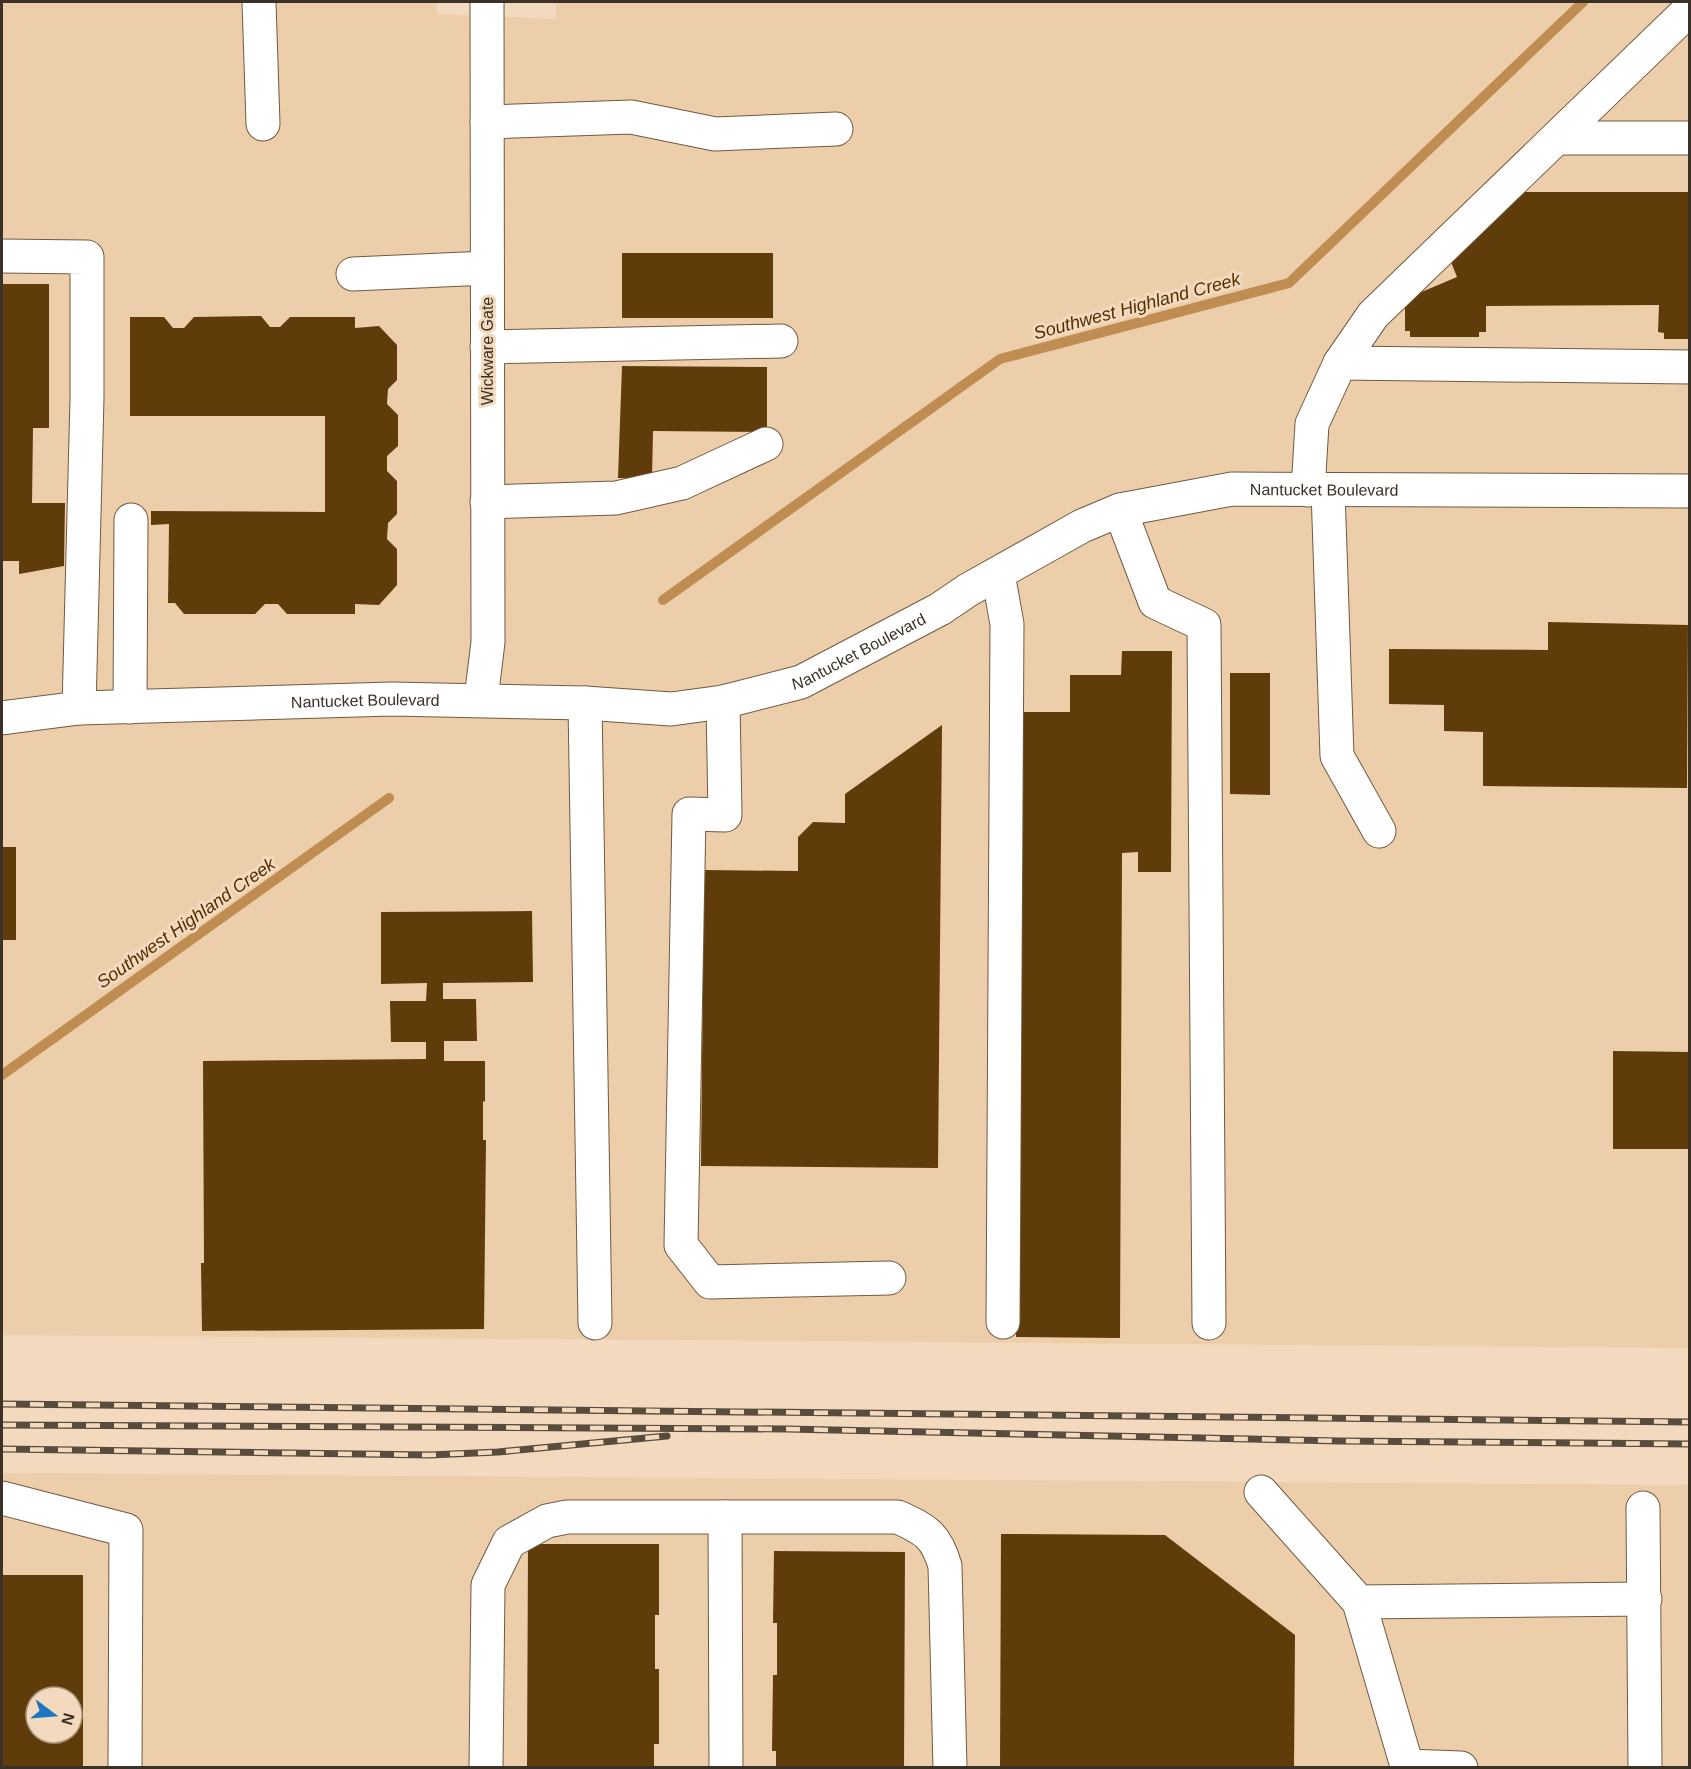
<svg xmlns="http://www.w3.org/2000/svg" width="1691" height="1769" font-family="Helvetica,sans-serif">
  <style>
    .built { fill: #edceab; fill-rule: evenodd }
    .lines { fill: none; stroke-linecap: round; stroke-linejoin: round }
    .stream { stroke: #bf8d51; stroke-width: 10 }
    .building { fill: #5f3c09; fill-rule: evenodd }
    .minor-casing { stroke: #705a41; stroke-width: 35 }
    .minor { stroke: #fff; stroke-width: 33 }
    .rail-casing { stroke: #584c3e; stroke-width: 7 }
    .rail { stroke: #f3d9bd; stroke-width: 4.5; stroke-dasharray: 14; stroke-linecap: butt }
    .labels { text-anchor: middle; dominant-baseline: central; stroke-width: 6; stroke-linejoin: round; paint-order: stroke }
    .street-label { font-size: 16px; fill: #3b3126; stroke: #f3d9bd }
    .water-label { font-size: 18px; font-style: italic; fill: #513000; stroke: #f3d9bd }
  </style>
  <rect width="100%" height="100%" fill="#f3d9bd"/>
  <g class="built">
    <polygon points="2,2 436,2 437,14 556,19 556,2 1689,2 1689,1348 2,1335"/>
    <path d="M2,1473L1689,1485V1767H2ZM36,1697H72V1733H36Z"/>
  </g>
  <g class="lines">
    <g class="stream">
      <polyline points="663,600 1000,359 1289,283 1583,2"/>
      <polyline points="2,1075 389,798"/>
    </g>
  </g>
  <g class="building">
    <polygon points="1517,192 1690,192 1690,339 1664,339 1664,333 1658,332 1659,305 1486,306 1486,332 1479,332 1479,337 1410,337 1410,331 1405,331 1405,299 1457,277 1449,257"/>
    <rect x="622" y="253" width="151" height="65"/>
    <polygon points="2,284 49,284 49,428 33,428 32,503 65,503 64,566 19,574 19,561 2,561"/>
    <polygon points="261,316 270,327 280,327 290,317 355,317 355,328 379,326 397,345 397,380 388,389 387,404 398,415 398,446 387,456 387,471 397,481 397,514 388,523 387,539 397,549 397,585 379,605 355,604 355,614 287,614 278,604 265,604 255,614 184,614 175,603 168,603 169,524 151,525 151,511 325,512 325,416 130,416 130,317 164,317 173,328 184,328 194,317"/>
    <polygon points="622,366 767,367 767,432 653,431 652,478 618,478"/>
    <polygon points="1548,622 1688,625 1687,788 1483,786 1483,732 1444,731 1444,705 1389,704 1389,649 1548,650"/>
    <polygon points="1122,651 1172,651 1171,872 1138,872 1138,852 1122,853 1120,1338 1016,1337 1018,712 1070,712 1070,675 1121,675"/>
    <polygon points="1230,673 1270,673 1270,795 1230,794"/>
    <polygon points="942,725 938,1168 701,1166 704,870 798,871 798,837 813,822 845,823 845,794"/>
    <rect x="2" y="847" width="14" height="93"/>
    <polygon points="532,911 533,982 443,983 443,999 476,999 477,1041 444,1041 444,1061 485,1061 485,1102 483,1101 483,1140 486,1140 484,1329 202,1331 201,1263 204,1263 203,1061 426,1059 426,1042 391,1042 390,1001 426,1001 427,983 381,984 381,912"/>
    <polygon points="1613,1051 1690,1052 1690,1149 1613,1149"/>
    <polygon points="1001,1534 1165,1535 1295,1635 1294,1768 1000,1768"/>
    <polygon points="528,1544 659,1544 659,1615 655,1615 655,1669 659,1669 659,1744 654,1744 654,1768 527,1768"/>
    <polygon points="774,1551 905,1552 904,1768 776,1768 776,1751 772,1751 773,1675 777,1675 777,1623 773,1623"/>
    <path d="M2,1575H83V1768H2ZM36,1697H72V1733H36Z"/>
  </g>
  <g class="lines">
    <defs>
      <g id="minor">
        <polyline points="259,2 263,124"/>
        <polyline points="487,122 631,117 715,134 836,129"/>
        <polyline points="1559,138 1690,138"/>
        <polyline points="2,256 87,257 87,398 79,708"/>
        <polyline points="353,274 487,268"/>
        <polyline points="487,347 781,341"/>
        <polyline points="1340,363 1690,367"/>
        <polyline points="1308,490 1312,424 1340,363 1373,315 1690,9"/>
        <polyline points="1328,490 1337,756 1379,831"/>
        <polyline points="487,502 616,498 682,483 766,444"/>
        <polyline points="1120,510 1155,602 1204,625 1209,1323"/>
        <polyline points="998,574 1007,624 1003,1322"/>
        <polyline points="481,699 488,642 487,2"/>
        <polyline points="723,702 725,815 689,814 681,1245 710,1282 889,1278"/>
        <polyline points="585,703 595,1323"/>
        <polyline points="130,707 131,520"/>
        <path id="s1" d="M2,718L79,708L392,699L585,703L671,709L723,702L801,682L940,609L968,590L1082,526L1120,510L1232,489L1690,491"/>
        <polyline points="1261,1492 1359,1602 1407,1766 1461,1768"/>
        <polyline points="2,1498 126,1530 125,1768"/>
        <polyline points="1643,1508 1645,1768"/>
        <polyline points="725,1517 726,1768"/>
        <polyline points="1359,1602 1645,1599"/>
        <path d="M486,1768L488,1585L509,1542L547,1521L567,1517H898C926,1530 936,1535 945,1566L950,1768"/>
      </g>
    </defs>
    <use href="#minor" class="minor-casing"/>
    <use href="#minor" class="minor"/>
    <defs>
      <g id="rail">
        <polyline points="2,1404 1690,1422"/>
        <polyline points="2,1425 787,1429 1340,1441 1690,1444"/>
        <polyline points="2,1449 430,1455 498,1452 667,1436"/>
      </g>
    </defs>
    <use href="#rail" class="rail-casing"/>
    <use href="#rail" class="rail"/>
  </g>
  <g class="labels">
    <g class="street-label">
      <text transform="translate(487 351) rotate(-90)">Wickware Gate</text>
      <text stroke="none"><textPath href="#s1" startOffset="1372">Nantucket Boulevard</textPath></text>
      <text stroke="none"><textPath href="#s1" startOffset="868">Nantucket Boulevard</textPath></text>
      <text stroke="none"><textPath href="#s1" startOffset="364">Nantucket Boulevard</textPath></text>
    </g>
    <g class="water-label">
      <text transform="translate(1137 306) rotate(-15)">Southwest Highland Creek</text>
      <text transform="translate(186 923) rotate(-35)">Southwest Highland Creek</text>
    </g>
  </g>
  <rect width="1691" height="1769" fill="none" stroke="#3b3126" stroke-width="6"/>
  <g transform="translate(54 1715) rotate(106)"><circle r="28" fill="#f3d9bd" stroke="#a99681" stroke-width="1.5"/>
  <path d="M0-4.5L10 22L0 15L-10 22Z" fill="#1c76c3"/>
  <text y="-9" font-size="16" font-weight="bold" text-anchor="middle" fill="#3b3126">N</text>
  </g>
</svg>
